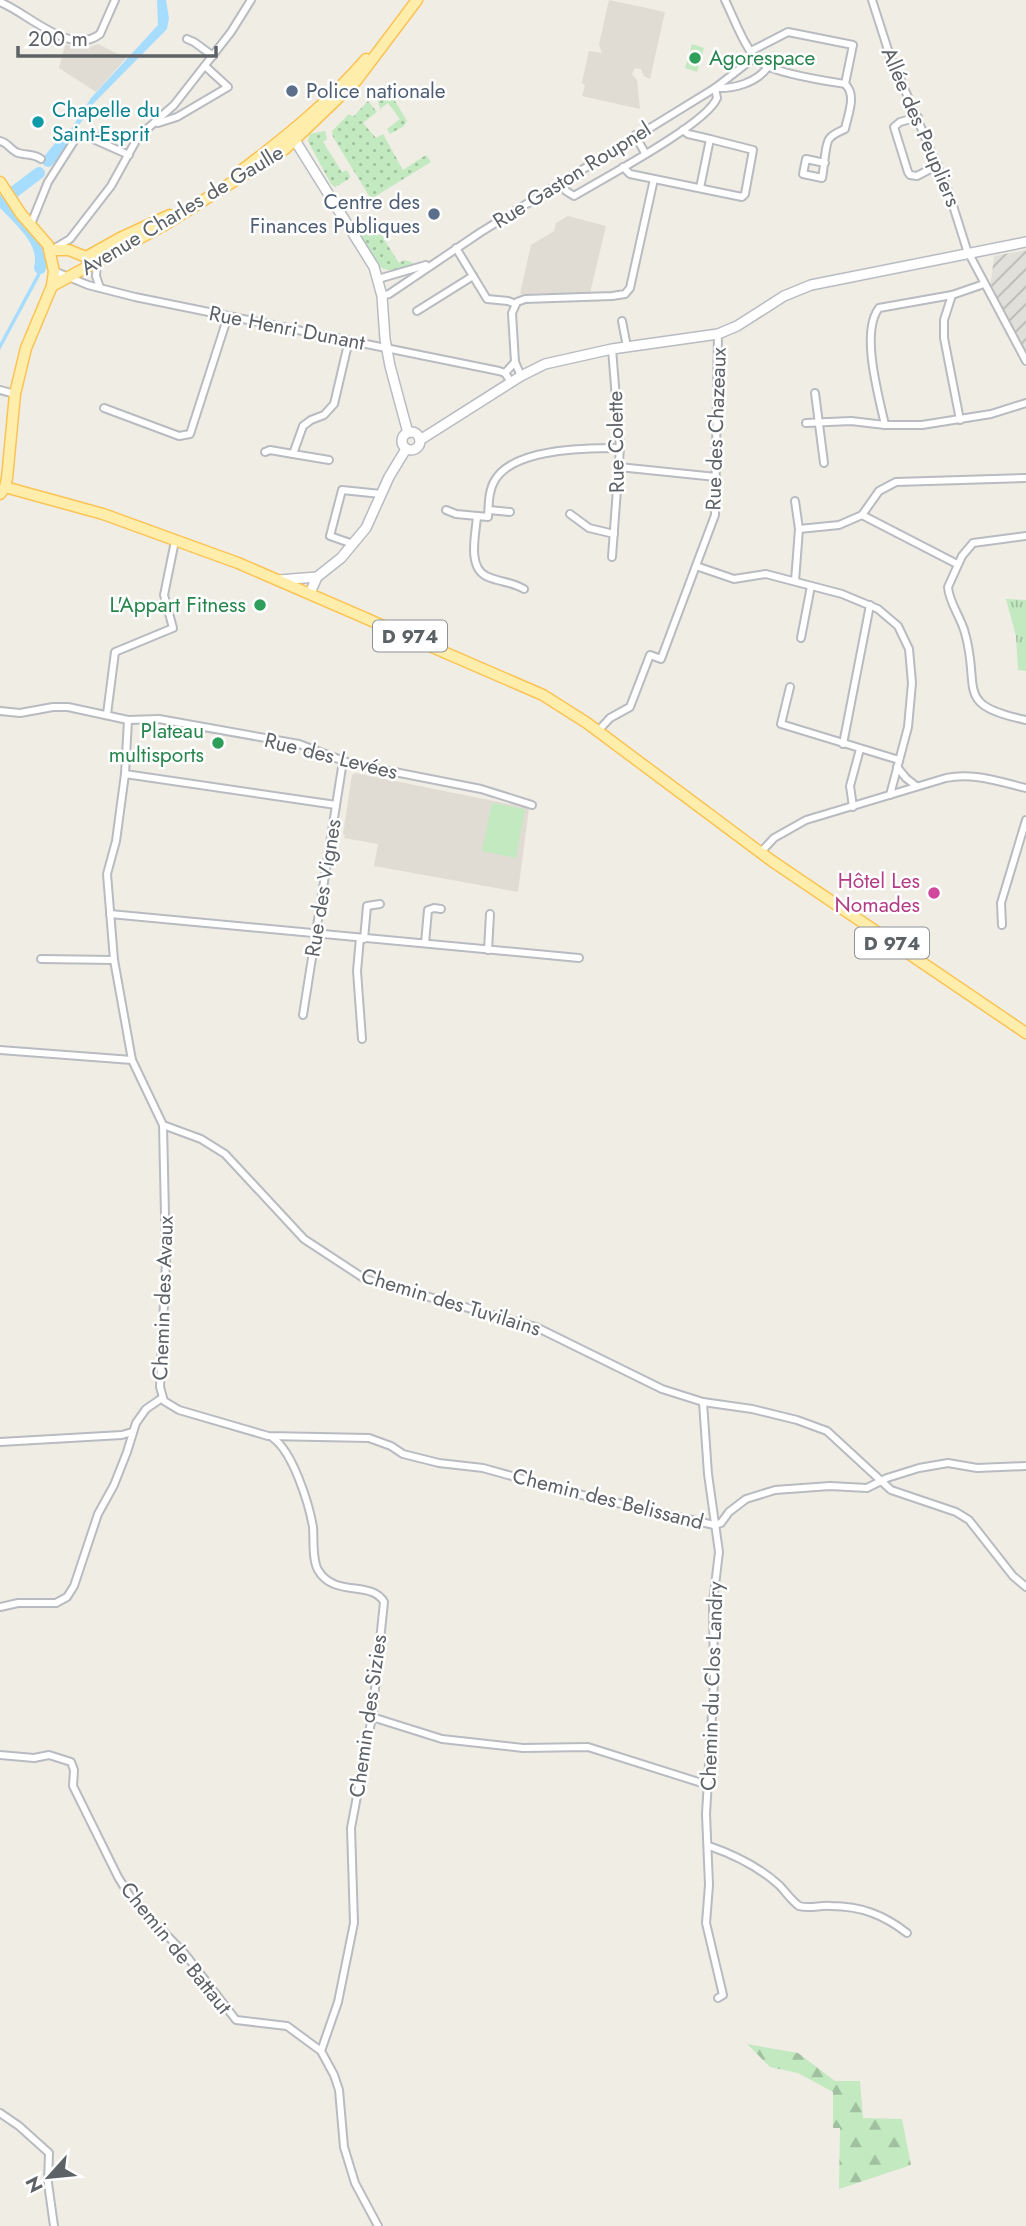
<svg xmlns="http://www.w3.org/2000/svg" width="1026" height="2226" font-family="Jost,sans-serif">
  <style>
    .industrial { fill: url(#industrial-furrows) }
    .education { fill: #e0dcd4 }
    .grass { fill: url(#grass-dots) }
    .forest { fill: url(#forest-firs) }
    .park { fill: url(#park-tufts) }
    .pitch { fill: #c2e9c0 }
    .water { fill: #a6ddff }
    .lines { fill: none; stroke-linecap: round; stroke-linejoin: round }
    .stream { stroke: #a6ddff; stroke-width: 2 }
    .river { stroke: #a6ddff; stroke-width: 12 }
    .street-casing { stroke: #b8bbc0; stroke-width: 10 }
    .secondary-casing { stroke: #b8bcc2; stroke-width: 12 }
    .primary-casing { stroke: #fbc353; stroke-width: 13 }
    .street { stroke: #fff; stroke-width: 6 }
    .secondary { stroke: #fff; stroke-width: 9 }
    .primary { stroke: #ffedab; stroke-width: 10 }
    .leisure-dot { fill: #2e9e5b; stroke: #fff; stroke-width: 2.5 }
    .service-dot { fill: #5c6f8a; stroke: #fff; stroke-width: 2.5 }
    .culture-dot { fill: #0f9aa8; stroke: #fff; stroke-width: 2.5 }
    .hotel-dot { fill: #d1479c; stroke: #fff; stroke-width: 2.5 }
    .labels { text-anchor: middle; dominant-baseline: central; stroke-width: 5; stroke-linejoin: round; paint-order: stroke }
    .shield { fill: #fff; stroke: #8e9195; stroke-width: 2 }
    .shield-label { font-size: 19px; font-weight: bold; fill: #5d6267 }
    .leisure-label { font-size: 21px; fill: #27864d; stroke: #fff; text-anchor: end }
    .service-label { font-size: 21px; fill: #4e5e75; stroke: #fff; text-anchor: start }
    .culture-label { font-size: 21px; fill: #0d838f; stroke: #fff; text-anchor: start }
    .street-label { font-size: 21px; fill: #5d6267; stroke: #fff }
    .hotel-label { font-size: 21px; fill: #b23c85; stroke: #fff; text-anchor: end }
  </style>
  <defs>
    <pattern id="industrial-furrows" width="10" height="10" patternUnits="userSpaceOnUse" patternTransform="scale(1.75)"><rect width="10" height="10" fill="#e1dfd9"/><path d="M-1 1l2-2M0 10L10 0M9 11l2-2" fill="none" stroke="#bab8b4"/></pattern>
    <pattern id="grass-dots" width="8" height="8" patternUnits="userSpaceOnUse" patternTransform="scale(1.75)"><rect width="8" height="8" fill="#c2e9c0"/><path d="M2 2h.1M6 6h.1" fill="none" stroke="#a1c0a0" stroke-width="1.8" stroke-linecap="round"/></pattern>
    <pattern id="forest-firs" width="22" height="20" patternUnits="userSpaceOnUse" patternTransform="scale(1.75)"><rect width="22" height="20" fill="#c2e9c0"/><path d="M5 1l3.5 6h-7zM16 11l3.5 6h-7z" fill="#a1c0a0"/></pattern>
    <pattern id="park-tufts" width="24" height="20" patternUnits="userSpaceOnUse" patternTransform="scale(1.75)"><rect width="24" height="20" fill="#c2e9c0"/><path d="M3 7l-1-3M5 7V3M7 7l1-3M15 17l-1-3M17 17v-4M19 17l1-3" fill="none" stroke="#a1c0a0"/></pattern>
  </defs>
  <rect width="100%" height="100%" fill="#f0ede5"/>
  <polygon class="industrial" points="1026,250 1026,355 990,289 994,256"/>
  <g class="education">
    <polygon points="609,0 665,12 650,79 644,76 641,69 635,68 632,74 637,80 640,109 582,96 585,86 582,82 589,51 602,53 599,44"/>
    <polygon points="98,44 126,58 96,92 59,68 65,45 87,48"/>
    <polygon points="568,216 606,226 590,293 520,294 531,245 554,231 556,223"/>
    <polygon points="355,773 529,808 518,892 374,866 378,844 344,838 345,835 343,834 352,775"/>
  </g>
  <g class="grass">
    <polygon points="386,95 392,96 407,121 404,126 390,134 387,129 400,119 388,103 381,108 381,112 378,101"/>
    <polygon points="368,101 377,112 363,123 376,138 383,134 403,170 426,155 431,162 371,199 333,137 332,131 349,114 353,117"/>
    <polygon points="325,131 327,139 323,142 342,172 347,170 350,176 349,179 335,187 331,184 308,141 310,134"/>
    <path d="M372,220L399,263L404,260L414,263C402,268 391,275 379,266L357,229Z"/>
  </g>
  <polygon class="forest" points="747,2044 798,2053 835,2081 860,2081 863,2118 902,2119 911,2165 839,2189 840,2128 833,2128 833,2092 798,2073 770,2067"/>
  <polygon class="park" points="1006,599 1026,600 1026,671 1018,670 1016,636"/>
  <g class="pitch">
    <polygon points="692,44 704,48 697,72 685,68"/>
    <polygon points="492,803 525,809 516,858 482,851"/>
  </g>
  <g class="water">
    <polygon points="157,0 166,0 169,18 167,29 91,106 86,118 84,118 62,149 58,149 91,98 158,25"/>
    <polygon points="44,254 40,276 0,350 0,343 37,274 40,255"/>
  </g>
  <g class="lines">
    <polyline class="stream" points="0,202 2,201"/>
    <g class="river">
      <polyline points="48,161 68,137"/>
      <path d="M39,173L2,201C18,219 47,241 40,268"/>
    </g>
    <defs>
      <g id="street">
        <path d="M725,0C733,16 746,52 760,62C773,73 826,81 845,84"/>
        <polyline points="872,0 889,53 949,193 967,250 1026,361"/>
        <path d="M0,2C28,13 70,57 100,34L115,0"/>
        <polyline points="187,39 194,42 213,56"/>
        <polyline points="751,51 788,32 853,45 845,84"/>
        <path d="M715,88C734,89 756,83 768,67"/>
        <polyline points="918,117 900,122 894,127 908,172 910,175 917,176 938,165"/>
        <polyline points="158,123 177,117 228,87 205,66"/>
        <polyline points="683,130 688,134 710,139 700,188"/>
        <polyline points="635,135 645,153"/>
        <polyline points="93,139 129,155"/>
        <path d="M0,141C8,143 9,148 16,152C24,156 33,153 41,159"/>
        <path d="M825,163L806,159L803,174L822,178C824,170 825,142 830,138C833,134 841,131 845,129C848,114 857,95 845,84"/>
        <polyline points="623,167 630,174 742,197 745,194 753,150 710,139"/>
        <path d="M561,182L566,191L574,196C602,179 707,124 717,98L715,88"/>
        <polyline points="31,224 48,182 76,138 104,136 138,137"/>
        <polyline points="456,248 487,299 508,301 516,304"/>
        <polyline points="53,249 70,239 111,186 138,137 174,105 231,32 251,0"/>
        <polyline points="97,262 96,276 100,288"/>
        <polyline points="54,271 88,285 135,297 499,371 505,373 511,382"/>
        <polyline points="378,279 426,265"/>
        <polyline points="952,295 944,320 944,338 960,420"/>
        <polyline points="382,296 389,294 481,232 715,88 755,57"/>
        <polyline points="417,311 473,276"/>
        <polyline points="622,321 627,347"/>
        <polyline points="612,349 620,448 612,557"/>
        <polyline points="515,362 512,313 517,302 525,299 612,296 625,294 630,288 654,179"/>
        <polyline points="505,373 515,362 521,376"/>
        <polyline points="0,390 15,394"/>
        <polyline points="815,393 824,463"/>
        <polyline points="104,408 179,436 190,434 228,316"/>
        <polyline points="806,423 851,421 885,425 922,425 991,414 1026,403"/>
        <path d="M885,425C879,397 860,332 879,308L952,295L984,284"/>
        <polyline points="265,452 270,450 293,454"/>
        <polyline points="329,460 293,454 303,426 311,420 324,415 334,404 349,340"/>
        <polyline points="619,467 716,477"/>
        <polyline points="795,501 799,529 795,581"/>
        <path d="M446,510L456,514L488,517C489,505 488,491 495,480C514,448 587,448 620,448"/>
        <polyline points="489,510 510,512"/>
        <polyline points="570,514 589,528 614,534"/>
        <polyline points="862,515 957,564"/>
        <path d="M477,516C476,533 467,566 486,576C498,582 510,581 524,589"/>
        <polyline points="799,529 839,525 862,515 879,491 896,482 1026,478"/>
        <path d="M1026,536L973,543L962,556L948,587C949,603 961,617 965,633C981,689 953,705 1026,720"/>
        <polyline points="353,544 330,536 342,490 381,494"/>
        <polyline points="696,566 734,579 766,574 842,594 878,609 898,626 909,649 912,683 908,727 890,795"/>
        <polyline points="801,638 811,586"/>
        <polyline points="790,687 781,724 899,760"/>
        <polyline points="0,711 20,713 53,707 68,707 128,720 159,719 299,744 349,763 481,789 532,805"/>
        <polyline points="107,714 115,652 173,628 164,595 175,541"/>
        <polyline points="128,720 125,774 116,841 107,874 114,960 132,1060 163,1125 166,1261 160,1387 164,1401 179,1410 268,1436 369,1438 391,1446 403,1454 439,1463 483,1468 569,1492 714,1525"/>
        <polyline points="598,731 610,718 630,707 650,655 661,659 715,515 718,334"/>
        <polyline points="843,744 870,605"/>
        <polyline points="897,767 906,778 916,786"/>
        <polyline points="125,774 336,805"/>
        <polyline points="853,807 850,786 860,749"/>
        <path d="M760,853L774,838L806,820L946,778C972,772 1000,782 1026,788"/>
        <polyline points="110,914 579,958"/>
        <polyline points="1002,925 1001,903 1026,820"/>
        <polyline points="360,938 357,971 362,1039"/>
        <polyline points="364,939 367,906 380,904"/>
        <polyline points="425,943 428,910 434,908 441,909"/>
        <polyline points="488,950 490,914"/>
        <polyline points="41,959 114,960"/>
        <polyline points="303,1015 343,761"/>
        <polyline points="0,1050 132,1060"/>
        <polyline points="163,1125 201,1139 225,1154 304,1239 365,1279 536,1327 662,1389 703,1402 752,1409 797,1420 827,1431 891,1490 956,1512 969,1520 1013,1576 1026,1587"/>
        <polyline points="703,1402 708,1474 719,1552 713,1602 714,1681 706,1814 709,1885 706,1923 723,1995 718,1998"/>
        <path d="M273,1438C293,1452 309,1504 313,1527C314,1540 312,1559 318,1570C334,1598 372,1580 384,1602L372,1717L351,1828L354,1923L338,2002L321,2051"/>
        <polyline points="0,1442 122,1435 132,1432"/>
        <polyline points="714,1525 721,1523 729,1512 746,1499 775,1490 830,1486 867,1488 887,1478 919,1468 948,1463 977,1468 1026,1466"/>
        <polyline points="0,1607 18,1603 56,1603 67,1597 74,1586 98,1514 114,1485 127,1452 136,1423 146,1409 162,1398"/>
        <polyline points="372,1717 442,1739 523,1748 588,1747 708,1785"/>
        <polyline points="0,1755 34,1758 49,1755 71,1762 74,1770 73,1786 118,1877 131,1898 185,1954 236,2020 287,2026 321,2051 334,2075 339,2090 344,2147 355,2183 378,2226"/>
        <path d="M709,1846C735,1855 758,1866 779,1885C786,1892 791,1900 799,1906C810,1909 820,1905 831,1906C861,1906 884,1915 907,1933"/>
        <polyline points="0,2113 19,2126 49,2153 48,2183 54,2226"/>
      </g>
      <g id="secondary">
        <polyline points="291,134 374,267 382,296 385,339 390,366 408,433"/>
        <circle cx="411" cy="441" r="9"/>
        <polyline points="420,440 521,376 545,364 612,349 718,334 737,326 784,296 811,285 1026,242"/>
        <polyline points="279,580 317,577 341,558 366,528 389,477 406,449"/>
        <polyline points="310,593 317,577"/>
      </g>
      <g id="primary">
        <path d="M242,170C287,136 329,102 366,59"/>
        <polyline points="0,182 21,214 48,245 54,271 52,286 26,348 15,394 7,478 5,487 0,494"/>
        <polyline points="51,250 69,250 86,257 120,238 170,215"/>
        <polyline points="52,286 166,224 285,149 356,81 417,0"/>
        <polyline points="5,487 103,514 238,563 543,695 587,723 772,861 1026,1033"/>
      </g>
    </defs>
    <use href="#street" class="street-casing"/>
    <use href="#secondary" class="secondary-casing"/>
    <use href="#primary" class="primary-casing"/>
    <use href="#street" class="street"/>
    <use href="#secondary" class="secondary"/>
    <use href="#primary" class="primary"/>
  </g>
  <g class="leisure-dot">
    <circle cx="695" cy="58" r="7"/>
    <circle cx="260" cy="605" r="7"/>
    <circle cx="218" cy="743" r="7"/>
  </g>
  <g class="service-dot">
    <circle cx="292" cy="91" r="7"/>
    <circle cx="434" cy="214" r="7"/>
  </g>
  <circle class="culture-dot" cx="38" cy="122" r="7"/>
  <circle class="hotel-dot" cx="934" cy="893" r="7"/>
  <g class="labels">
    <g class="shield">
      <rect x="373" y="620.5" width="74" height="31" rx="5"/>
      <rect x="855" y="927.5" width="74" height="31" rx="5"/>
    </g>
    <g class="shield-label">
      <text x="410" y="636">D 974</text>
      <text x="892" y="943">D 974</text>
    </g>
    <g class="leisure-label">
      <text x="709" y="58" text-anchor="start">Agorespace</text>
      <text x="246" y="605">L'Appart Fitness</text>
      <text x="204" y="731">Plateau<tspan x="204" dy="24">multisports</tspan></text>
    </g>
    <g class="service-label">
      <text x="306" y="91">Police nationale</text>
      <text x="420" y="202" text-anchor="end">Centre des<tspan x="420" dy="24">Finances Publiques</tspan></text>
    </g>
    <g class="culture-label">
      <text x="52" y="110">Chapelle du<tspan x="52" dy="24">Saint-Esprit</tspan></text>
    </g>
    <g class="street-label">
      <text transform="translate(921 127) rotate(67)">Allée des Peupliers</text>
      <text transform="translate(572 175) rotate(-32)">Rue Gaston Roupnel</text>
      <text transform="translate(182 210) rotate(-31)">Avenue Charles de Gaulle</text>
      <text transform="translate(287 328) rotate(11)">Rue Henri Dunant</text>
      <text transform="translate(716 429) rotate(-88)">Rue des Chazeaux</text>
      <text transform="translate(616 442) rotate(-91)">Rue Colette</text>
      <text transform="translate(331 756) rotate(14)">Rue des Levées</text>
      <text transform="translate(323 888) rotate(-81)">Rue des Vignes</text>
      <text transform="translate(163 1298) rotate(-88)">Chemin des Avaux</text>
      <text transform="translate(451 1302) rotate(17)">Chemin des Tuvilains</text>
      <text transform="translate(608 1499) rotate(14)">Chemin des Belissand</text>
      <text transform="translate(712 1686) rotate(-88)">Chemin du Clos Landry</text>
      <text transform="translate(368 1716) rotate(-82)">Chemin des Sizies</text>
      <text transform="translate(176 1948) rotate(51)">Chemin de Battaut</text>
    </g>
    <g class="hotel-label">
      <text x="920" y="881">Hôtel Les<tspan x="920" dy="24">Nomades</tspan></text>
    </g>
  </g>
  <g transform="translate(49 2177) rotate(243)" stroke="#ffffff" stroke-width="5" paint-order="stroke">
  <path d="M0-5L12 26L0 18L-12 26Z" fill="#5d6267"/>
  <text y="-10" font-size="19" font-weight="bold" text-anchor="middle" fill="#5d6267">N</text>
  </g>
  <path d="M18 46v10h198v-10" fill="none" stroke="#5d6267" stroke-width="3.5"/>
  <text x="28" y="46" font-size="21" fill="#5d6267" stroke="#ffffff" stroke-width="5" paint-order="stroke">200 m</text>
</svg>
